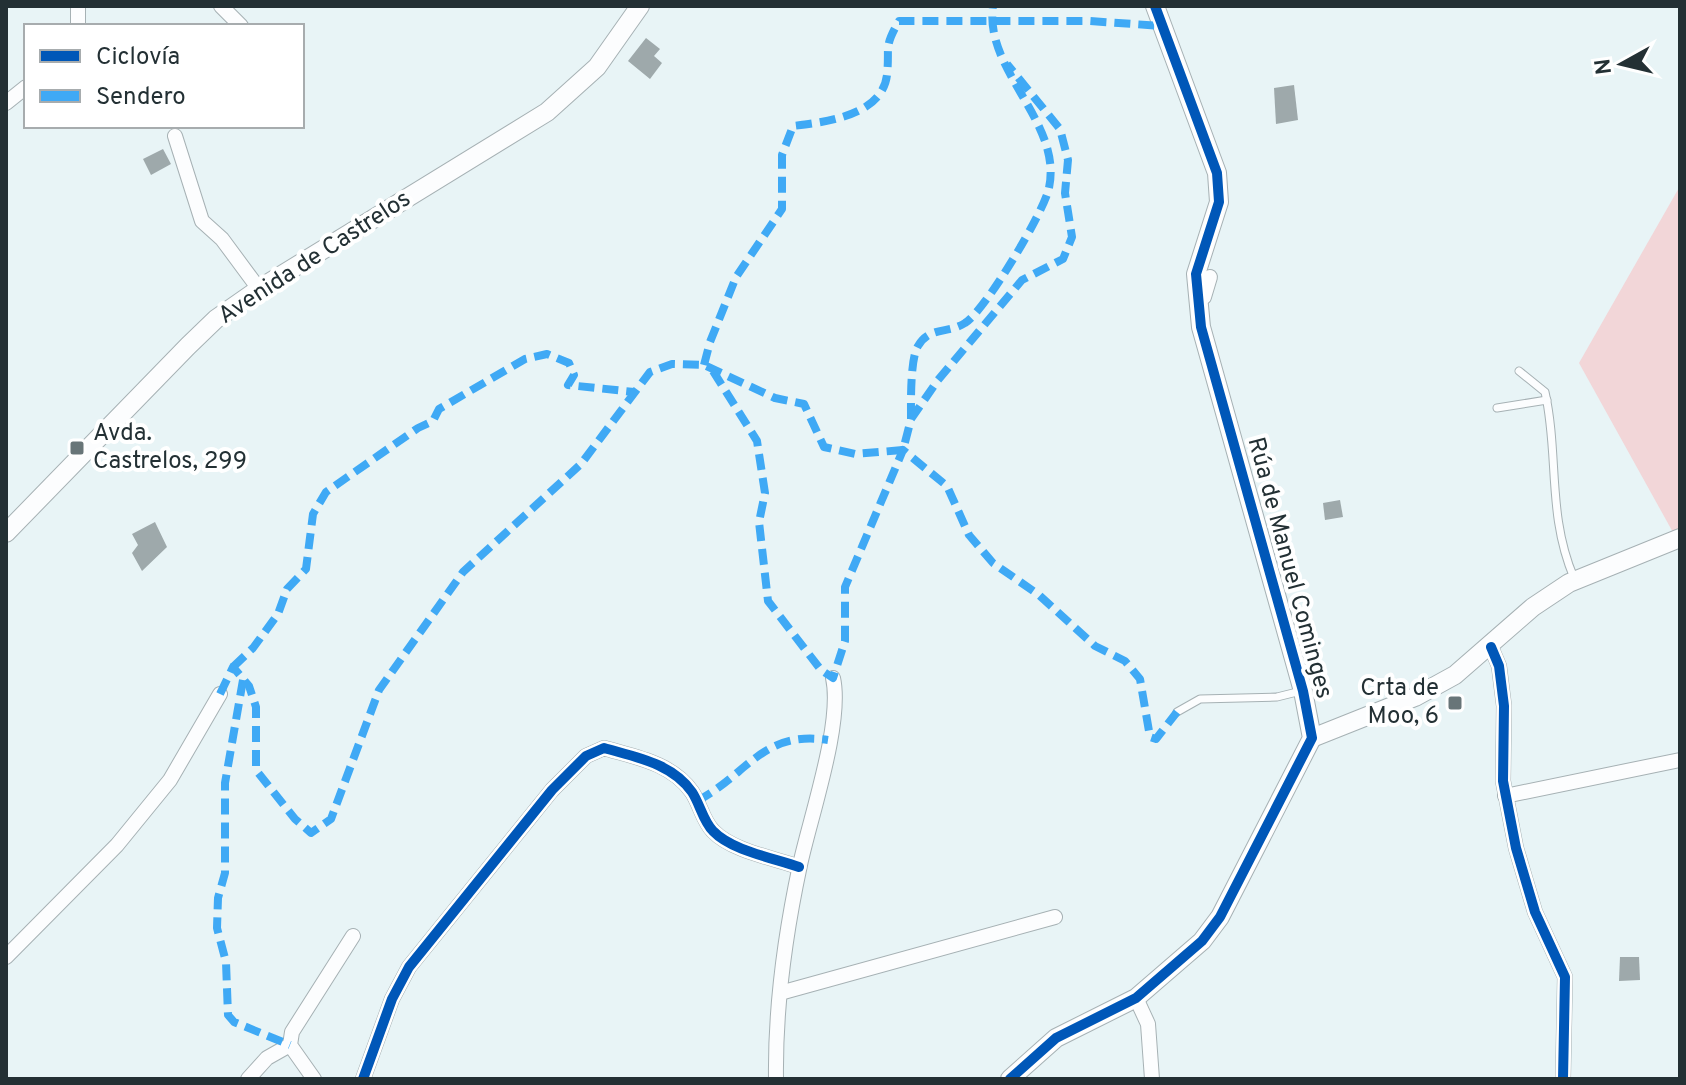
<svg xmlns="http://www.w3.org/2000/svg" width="1686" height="1085" font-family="Overpass,sans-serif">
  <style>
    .green { fill: #f2d6d8 }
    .building { fill: #9ea9ab }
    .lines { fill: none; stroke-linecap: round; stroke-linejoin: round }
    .lane-casing { stroke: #a6b1b4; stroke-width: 9 }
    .street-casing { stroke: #a6b1b4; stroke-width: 16 }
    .secondary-casing { stroke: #a6b1b4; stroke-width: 20 }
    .lane { stroke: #fcfdfe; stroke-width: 7 }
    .street { stroke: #fcfdfe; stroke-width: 14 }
    .secondary { stroke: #fcfdfe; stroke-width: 18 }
    .quiet { stroke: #3fa9f5; stroke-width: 8; stroke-dasharray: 16 8; stroke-linecap: butt }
    .cycleway-casing { stroke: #fff; stroke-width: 15 }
    .cycleway { stroke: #0057b8; stroke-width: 10 }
    .poi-dot { fill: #687578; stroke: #fff; stroke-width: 3 }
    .labels { text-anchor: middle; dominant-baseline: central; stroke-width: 8; stroke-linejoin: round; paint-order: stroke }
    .street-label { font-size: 24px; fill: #233034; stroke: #fff }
    .poi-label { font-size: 24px; fill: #233034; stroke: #fff; text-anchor: start }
  </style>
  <rect width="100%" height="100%" fill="#e8f4f6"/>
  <polygon class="green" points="1680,186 1680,545 1579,363"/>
  <g class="building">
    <polygon points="646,38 660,49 654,56 662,63 650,79 628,61"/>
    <polygon points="1294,85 1298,120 1276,124 1274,88"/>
    <polygon points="163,149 171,164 151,175 143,159"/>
    <polygon points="1340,500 1343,517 1325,520 1323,503"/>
    <polygon points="155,522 167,547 142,571 132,553 138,545 132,534"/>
    <polygon points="1620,957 1639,957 1640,980 1619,981"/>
  </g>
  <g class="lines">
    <defs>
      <g id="lane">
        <path d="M1519,371L1545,392C1559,454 1547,515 1574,578"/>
        <polyline points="1497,408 1547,400"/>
        <polyline points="1177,712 1200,699 1277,697 1301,691"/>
      </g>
      <g id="street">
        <polyline points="78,6 78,26"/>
        <polyline points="221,6 241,26"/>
        <polyline points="6,103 26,87"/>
        <polyline points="175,136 202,221 222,239 259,289"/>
        <polyline points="1197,299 1204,297 1210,277"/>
        <polyline points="1491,647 1499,666 1504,706 1503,781 1516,848 1535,912 1565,977 1563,1079"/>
        <polyline points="1505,796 1680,760"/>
        <polyline points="6,957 117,845 170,780 220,694"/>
        <polyline points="780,993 1055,917"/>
        <polyline points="1136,998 1148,1024 1152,1079"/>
        <polyline points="248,1079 267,1058 290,1045"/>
        <polyline points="314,1079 290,1045 292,1032 353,936"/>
        <path d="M363,1079L392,999L409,967L552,790L586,756L604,748C635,757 672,763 692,792C700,804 703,821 713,831C732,851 774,858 799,867"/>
        <path d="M776,1079C775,1007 785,935 800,865C810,818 843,723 833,678"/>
      </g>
      <g id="secondary">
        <polyline points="6,533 188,346 216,319 259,289 547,112 597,67 640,6"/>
        <polyline points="1312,738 1415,697 1455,675 1533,607 1569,583 1680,538"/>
        <polyline points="1010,1079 1056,1038 1136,998 1202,941 1220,917 1312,738 1303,691 1201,327 1196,274 1219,202 1217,173 1155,6"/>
      </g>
    </defs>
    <use href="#lane" class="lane-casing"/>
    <use href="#street" class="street-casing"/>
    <use href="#secondary" class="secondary-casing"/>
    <use href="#lane" class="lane"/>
    <use href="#street" class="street"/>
    <use href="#secondary" class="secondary"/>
    <g class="quiet">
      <path d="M704,365L710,342L736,277L782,209V155L793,126C825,122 882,116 887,75C890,46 883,49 899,21H1089L1162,26"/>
      <polyline points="713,371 757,441 765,493 759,522 768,601 821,670 833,678 845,641 845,587 903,450 947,486 969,535 993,563 1039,595 1095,646 1125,661 1140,679 1150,737 1156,739 1177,712"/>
      <path d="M911,419C911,403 910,359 918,346C930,326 948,334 965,323C985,311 1044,212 1049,188C1063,122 984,71 993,6"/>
      <polyline points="233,667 253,648 278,614 287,589 306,569 313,514 326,492 418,428 433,421 439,409 525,359 547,354 569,363 574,375 568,385 634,392"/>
      <polyline points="243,680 225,783 225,873 218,898 217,928 226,962 228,1015 234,1022 290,1045"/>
      <polyline points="220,694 233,667 249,686 256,707 256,770 295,819 311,833 331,819 379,690 463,572 581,464 650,372 672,364 704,365 775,398 804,404 824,447 855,454 903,450 911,419 938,380 1022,280 1063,259 1072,237 1065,193 1068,160 1060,129 1007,64"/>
      <path d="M697,801C748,774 763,730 828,740"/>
    </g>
    <defs>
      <g id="cycleway">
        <polyline points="1491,647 1499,666 1504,706 1503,781 1516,848 1535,912 1565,977 1563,1079"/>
        <path d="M363,1079L392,999L409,967L552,790L586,756L604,748C635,757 672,763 692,792C700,804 703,821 713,831C732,851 774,858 799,867"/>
        <polyline points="1010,1079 1056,1038 1136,998 1202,941 1220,917 1312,738 1303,691 1201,327 1196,274 1219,202 1217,173 1155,6"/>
      </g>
    </defs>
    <use href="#cycleway" class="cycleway-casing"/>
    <use href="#cycleway" class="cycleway"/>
  </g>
  <g class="poi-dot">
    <rect x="69" y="440" width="16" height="16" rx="4"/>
    <rect x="1447" y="695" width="16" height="16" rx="4"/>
  </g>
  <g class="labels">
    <g class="street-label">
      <text transform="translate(315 258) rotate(-33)">Avenida de Castrelos</text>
      <text transform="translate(1289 568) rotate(75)">Rúa de Manuel Cominges</text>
    </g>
    <g class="poi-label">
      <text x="93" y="434">Avda.<tspan x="93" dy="28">Castrelos, 299</tspan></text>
      <text x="1439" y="689" text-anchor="end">Crta de<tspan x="1439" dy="28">Moo, 6</tspan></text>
    </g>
  </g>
  <rect width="1686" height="1085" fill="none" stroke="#233034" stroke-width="16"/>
  <rect x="24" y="24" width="280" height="104" fill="#ffffff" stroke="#a7acae" stroke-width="2"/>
  <rect x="40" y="50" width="40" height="12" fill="#0057b8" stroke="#a7acae" stroke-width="2"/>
  <text x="96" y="64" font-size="24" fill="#233034">Ciclovía</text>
  <rect x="40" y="90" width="40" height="12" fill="#3fa9f5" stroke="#a7acae" stroke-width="2"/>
  <text x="96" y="104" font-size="24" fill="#233034">Sendero</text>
  <g transform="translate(1622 64) rotate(262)" stroke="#ffffff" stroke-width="6" paint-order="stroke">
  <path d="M0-6L14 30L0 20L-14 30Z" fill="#233034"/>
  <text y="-12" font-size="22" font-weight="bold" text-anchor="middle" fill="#233034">N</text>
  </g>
</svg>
